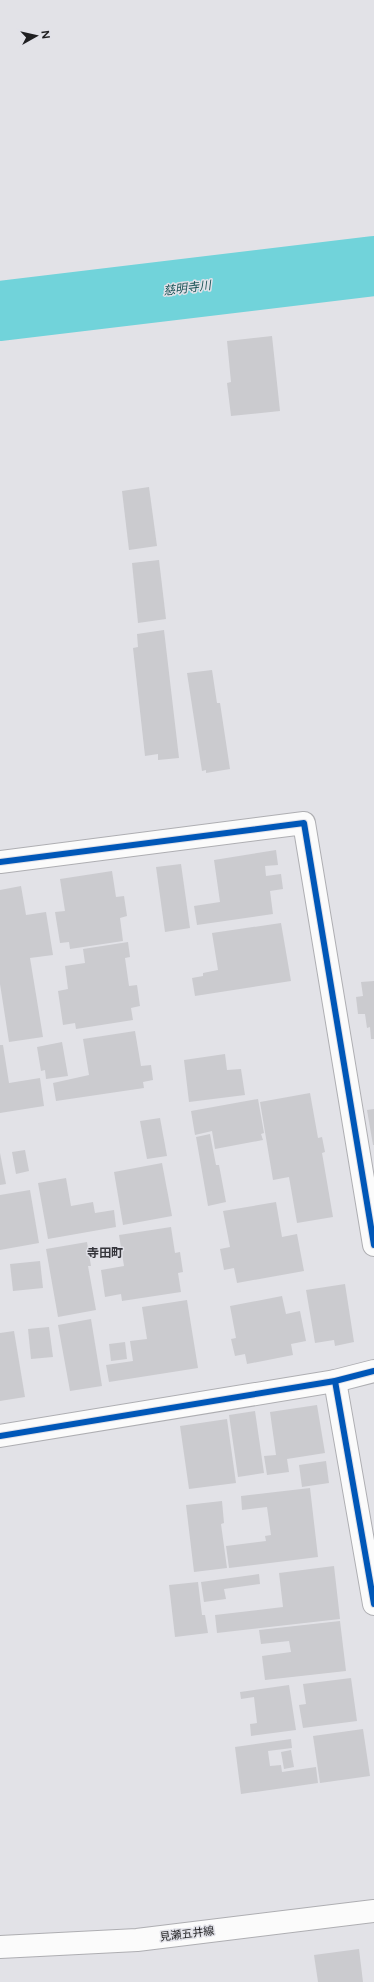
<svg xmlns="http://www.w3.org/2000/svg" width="374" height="1982" font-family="Figtree,'Noto Sans JP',sans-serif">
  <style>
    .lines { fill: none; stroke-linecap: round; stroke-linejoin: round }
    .river { stroke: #71d3da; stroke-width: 60 }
    .building { fill: #cbcbcf }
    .street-casing { stroke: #aeaeb2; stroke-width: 24 }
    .secondary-casing { stroke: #aeaeb2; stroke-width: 24 }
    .street { stroke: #fbfbfb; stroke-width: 22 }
    .secondary { stroke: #fbfbfb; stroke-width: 22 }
    .cycleway-casing { stroke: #e1e1e8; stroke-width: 8 }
    .cycleway { stroke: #0057b8; stroke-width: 6 }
    .labels { text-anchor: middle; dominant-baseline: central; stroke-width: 3; stroke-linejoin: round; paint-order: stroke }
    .street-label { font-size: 11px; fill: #1f1f21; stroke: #e1e1e8 }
    .water-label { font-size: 12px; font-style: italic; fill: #1a5457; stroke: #e1e1e8 }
    .neighbourhood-label { font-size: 12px; font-weight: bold; fill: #36363c; stroke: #e1e1e8 }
  </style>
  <rect width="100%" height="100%" fill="#e2e2e7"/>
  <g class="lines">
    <polyline class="river" points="0,311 374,266"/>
  </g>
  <g class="building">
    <polygon points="272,336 280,411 231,416 227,383 231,382 227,341"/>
    <polygon points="149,487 157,546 129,550 122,491"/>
    <polygon points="159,560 166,619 138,623 132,563"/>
    <polygon points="164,630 179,758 158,760 158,754 145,756 133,648 138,647 137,634"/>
    <polygon points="212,670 217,703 220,703 230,769 206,773 206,770 202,771 187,673"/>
    <polygon points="276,850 278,865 265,866 266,876 281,874 283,889 270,891 273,914 197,925 194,906 220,902 214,860"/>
    <polygon points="181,864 190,928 165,932 156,867"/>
    <polygon points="112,871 116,897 124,896 127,916 120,918 123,941 70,949 69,942 60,943 55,912 65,911 60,879"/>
    <polygon points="21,886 26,915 46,912 53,955 30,958 43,1037 9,1042 0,984 0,890"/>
    <polygon points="281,923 291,981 195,996 192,978 203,976 203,973 218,970 212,933"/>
    <polygon points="128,942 130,957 125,958 129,986 137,985 140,1006 131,1008 133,1020 76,1029 75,1023 63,1025 58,991 68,989 65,966 85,963 83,949"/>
    <polygon points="374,981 374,1039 371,1039 370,1027 367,1028 365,1014 358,1014 356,997 363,996 361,982"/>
    <polygon points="135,1031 141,1066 151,1065 153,1080 143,1082 144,1088 56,1101 53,1083 89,1075 83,1039"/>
    <polygon points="62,1042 68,1076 46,1079 45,1070 41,1071 37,1047"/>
    <polygon points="0,1045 3,1045 9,1083 40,1078 44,1106 0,1113"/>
    <polygon points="225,1054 227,1070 241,1069 245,1095 189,1102 184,1060"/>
    <polygon points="310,1093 318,1138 322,1137 325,1152 322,1153 333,1217 297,1223 289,1177 273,1180 260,1102"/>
    <polygon points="258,1099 264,1133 261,1134 263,1140 215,1149 212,1131 195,1135 191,1111"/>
    <polygon points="374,1109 374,1145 373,1145 367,1110"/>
    <polygon points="160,1118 167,1156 147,1159 140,1121"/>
    <polygon points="210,1134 216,1165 219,1165 226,1202 208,1206 196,1137"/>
    <polygon points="25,1150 29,1171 16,1174 12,1152"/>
    <polygon points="0,1153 6,1184 0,1185"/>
    <polygon points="162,1163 172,1216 123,1225 114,1172"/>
    <polygon points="66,1178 71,1206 93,1202 95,1213 114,1210 116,1227 48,1239 38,1183"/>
    <polygon points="30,1190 39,1243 0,1250 0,1195"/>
    <polygon points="276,1202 282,1237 297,1234 304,1271 237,1283 234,1268 224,1270 220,1249 230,1247 223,1211"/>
    <polygon points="171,1227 175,1253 180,1252 183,1272 178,1273 181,1292 122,1301 121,1294 105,1297 101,1270 124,1266 119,1235"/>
    <polygon points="87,1242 91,1266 88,1266 96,1310 58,1317 46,1249"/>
    <polygon points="40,1261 43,1288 13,1291 10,1264"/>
    <polygon points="345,1284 354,1342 335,1346 334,1340 315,1343 306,1290"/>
    <polygon points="282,1296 286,1314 300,1311 306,1341 291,1344 293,1355 247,1364 245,1354 235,1356 231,1339 236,1338 230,1306"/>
    <polygon points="187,1300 198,1368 109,1382 106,1365 133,1361 130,1341 147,1339 142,1307"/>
    <polygon points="91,1319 102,1386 70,1391 58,1325"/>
    <polygon points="49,1327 53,1357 31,1359 28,1329"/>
    <polygon points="14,1331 25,1397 0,1401 0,1333"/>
    <polygon points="125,1342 127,1359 111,1361 109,1344"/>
    <polygon points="317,1405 325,1453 287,1459 289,1472 267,1475 264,1456 276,1455 270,1412"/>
    <polygon points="255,1411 264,1473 238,1477 229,1415"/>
    <polygon points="227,1419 236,1483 189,1489 180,1426"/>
    <polygon points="326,1461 329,1483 302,1487 299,1465"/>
    <polygon points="310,1488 318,1557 229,1568 226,1546 266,1541 265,1536 271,1535 267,1507 242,1510 241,1496"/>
    <polygon points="222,1501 224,1523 221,1524 227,1568 194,1572 186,1505"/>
    <polygon points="334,1566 340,1619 217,1633 215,1615 283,1607 279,1573"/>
    <polygon points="259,1574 260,1584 224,1589 226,1599 204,1602 201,1582"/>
    <polygon points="198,1582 202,1615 205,1615 208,1633 175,1637 169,1585"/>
    <polygon points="340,1621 346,1671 265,1680 262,1656 291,1652 289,1641 261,1644 259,1630"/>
    <polygon points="351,1678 357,1721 303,1728 299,1705 306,1704 303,1684"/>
    <polygon points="289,1685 296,1730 251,1736 250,1724 257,1723 254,1697 241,1699 240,1692"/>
    <polygon points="363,1729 370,1776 320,1783 313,1736"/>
    <polygon points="291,1739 292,1748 268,1751 270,1766 281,1765 282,1772 316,1767 318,1783 241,1794 235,1747"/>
    <polygon points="291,1750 294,1767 284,1769 281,1752"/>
    <polygon points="359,1949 363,1982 318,1982 314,1955"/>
  </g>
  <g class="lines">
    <defs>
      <g id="street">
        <polyline points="0,862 304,823 374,1245"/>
        <polyline points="335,1381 374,1604"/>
        <polyline points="0,1436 335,1381 374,1371"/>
      </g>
      <polyline id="secondary" points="0,1947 137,1940 374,1911"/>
    </defs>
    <use href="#street" class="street-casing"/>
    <use href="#secondary" class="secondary-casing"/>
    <use href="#street" class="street"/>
    <use href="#secondary" class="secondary"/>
    <defs>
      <g id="cycleway">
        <polyline points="0,862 304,823 374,1245"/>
        <polyline points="335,1381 374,1604"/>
        <polyline points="0,1436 335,1381 374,1371"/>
      </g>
    </defs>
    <use href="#cycleway" class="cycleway-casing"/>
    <use href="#cycleway" class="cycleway"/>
  </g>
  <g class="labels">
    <g class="street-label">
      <text transform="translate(187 1934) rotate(-7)">見瀬五井線</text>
    </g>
    <g class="water-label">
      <text transform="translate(187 288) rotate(-7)">慈明寺川</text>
    </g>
    <g class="neighbourhood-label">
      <text x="105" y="1253">寺田町</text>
    </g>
  </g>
  <g transform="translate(36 36) rotate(82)" stroke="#e1e1e8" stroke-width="3" paint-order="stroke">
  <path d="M0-3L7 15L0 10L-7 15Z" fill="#1f1f21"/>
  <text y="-6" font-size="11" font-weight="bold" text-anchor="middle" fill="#1f1f21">N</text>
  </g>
</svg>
